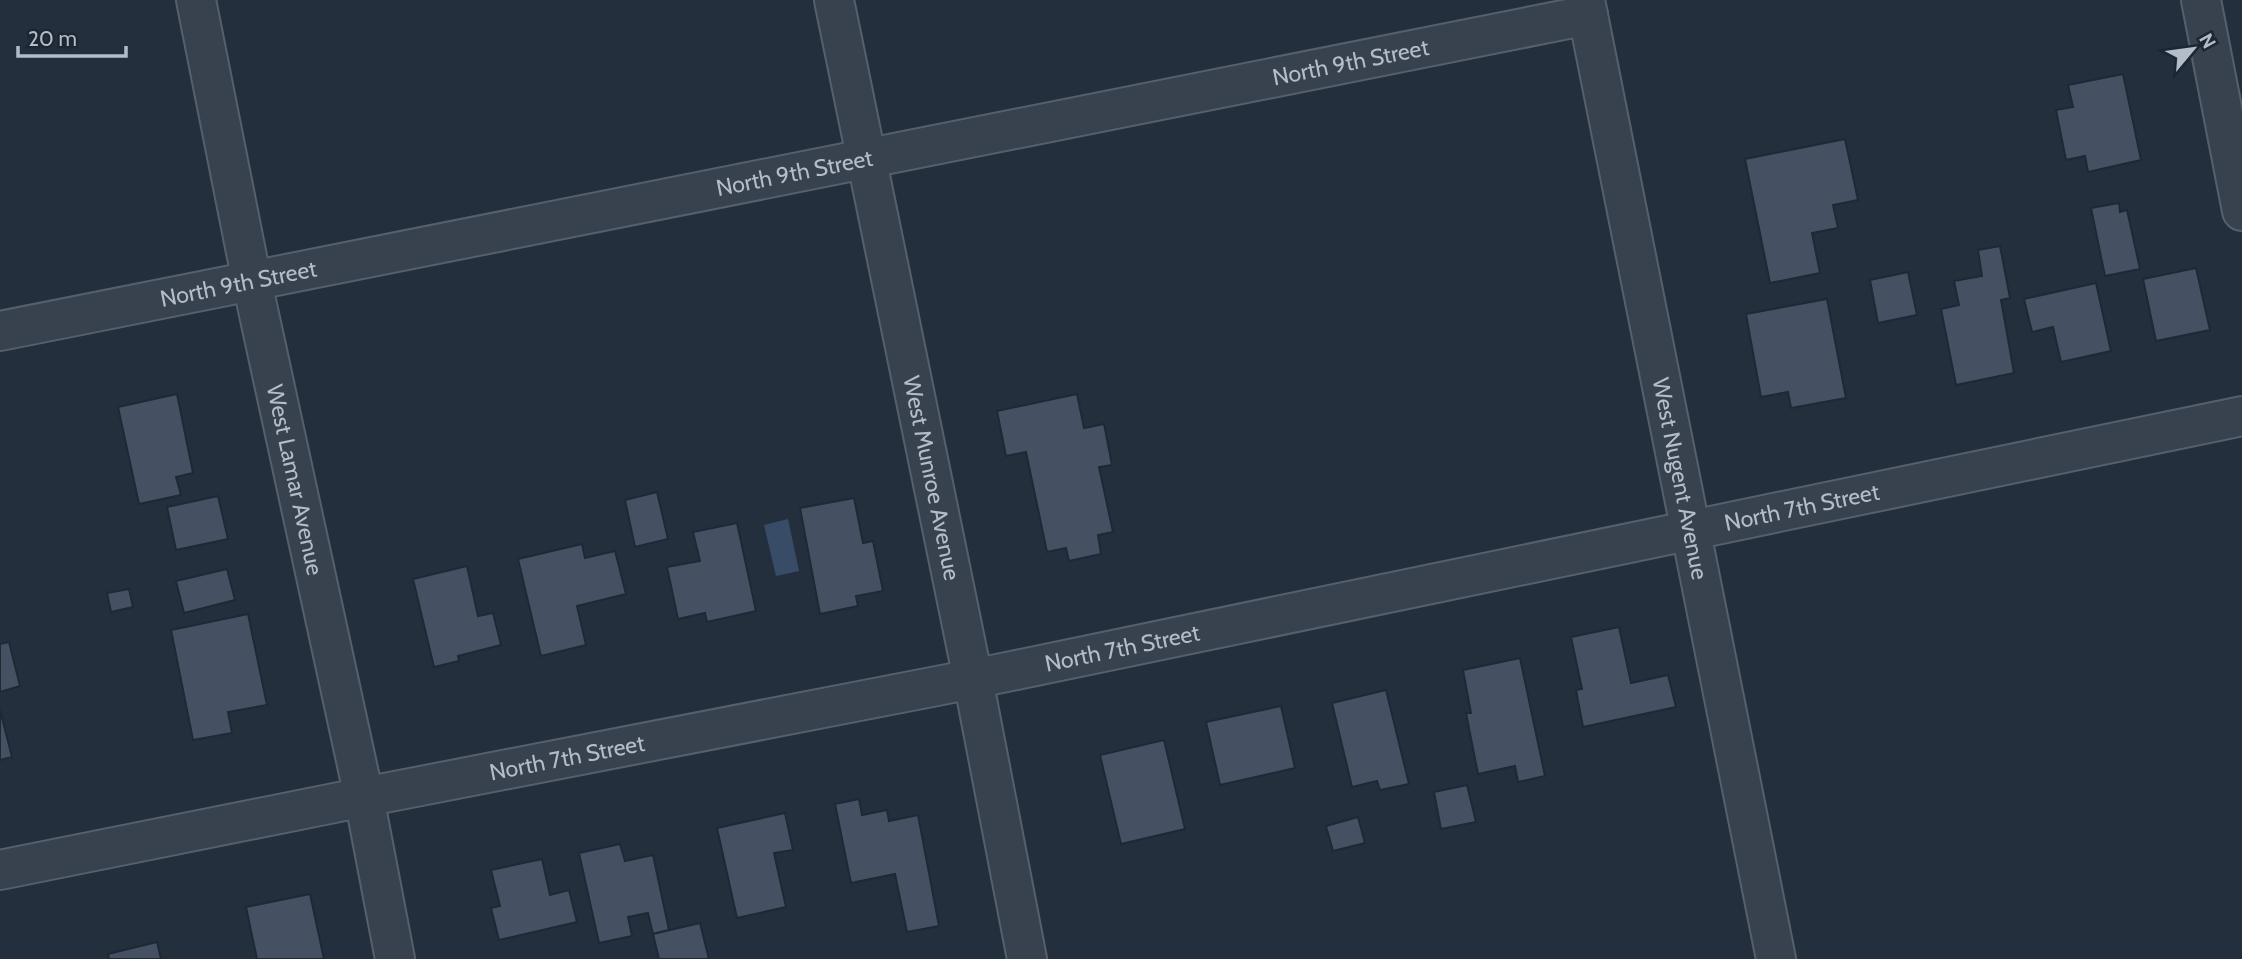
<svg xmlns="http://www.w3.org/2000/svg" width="2242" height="959" font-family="Cabin,sans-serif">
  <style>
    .water { fill: #394c67 }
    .building { fill: #455162; stroke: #1f2835; stroke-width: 2 }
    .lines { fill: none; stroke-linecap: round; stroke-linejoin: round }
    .minor-casing { stroke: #565f6c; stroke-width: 42 }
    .minor { stroke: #38414e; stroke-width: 38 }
    .labels { text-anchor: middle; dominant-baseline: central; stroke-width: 5; stroke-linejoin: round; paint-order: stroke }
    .street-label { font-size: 23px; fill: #b4bcc9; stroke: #1d2633 }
  </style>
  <rect width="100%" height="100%" fill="#242f3e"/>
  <polygon class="water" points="788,519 799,571 776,576 764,525"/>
  <g class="building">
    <polygon points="2123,74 2141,160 2088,172 2085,156 2066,160 2056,110 2073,107 2068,85"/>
    <polygon points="1845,139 1858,200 1833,205 1838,228 1812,233 1820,273 1770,283 1745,159"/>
    <polygon points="2119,203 2120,212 2127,210 2140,269 2105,276 2091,208"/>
    <polygon points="2000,246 2010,298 2001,300 2014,373 1956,385 1941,309 1959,305 1954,281 1982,276 1978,250"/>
    <polygon points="2196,268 2210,330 2156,341 2143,279"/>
    <polygon points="1908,272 1917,315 1878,323 1870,280"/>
    <polygon points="2096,283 2111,351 2061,362 2053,327 2032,332 2024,299"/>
    <polygon points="1827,299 1846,398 1791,408 1788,392 1761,397 1746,314"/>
    <polygon points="177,394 193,473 176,477 181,495 139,504 118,407"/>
    <polygon points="1077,394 1084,428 1104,424 1112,465 1099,467 1113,532 1098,535 1101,554 1069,561 1066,548 1047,552 1026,452 1006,456 997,411"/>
    <polygon points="657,492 668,539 635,547 625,500"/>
    <polygon points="218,496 228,539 176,550 167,507"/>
    <polygon points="854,498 863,543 873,541 883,591 856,596 858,606 820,614 800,508"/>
    <polygon points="737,523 756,611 707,622 705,613 678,619 667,567 700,561 693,532"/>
    <polygon points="582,544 585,558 615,551 626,594 577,606 586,645 541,656 518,559"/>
    <polygon points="467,566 478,616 493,613 501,645 458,656 459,661 434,667 413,579"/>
    <polygon points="227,569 235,600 184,613 176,581"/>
    <polygon points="129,589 133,607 111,612 107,593"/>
    <polygon points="248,614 267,705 228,712 232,733 193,740 171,630"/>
    <polygon points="1619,627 1631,683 1668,675 1676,707 1583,727 1576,690 1582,689 1571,637"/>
    <polygon points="9,642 20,686 0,692 0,644"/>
    <polygon points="1520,658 1545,776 1518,782 1515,766 1478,774 1466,713 1471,713 1463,670"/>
    <polygon points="1386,690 1409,784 1380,790 1377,781 1352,787 1332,703"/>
    <polygon points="1281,706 1295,768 1220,785 1206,722"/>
    <polygon points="0,710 12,757 0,760"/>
    <polygon points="1164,740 1185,829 1121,844 1100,755"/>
    <polygon points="1467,785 1476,822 1441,829 1434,792"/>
    <polygon points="859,799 862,815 887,810 889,821 918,815 939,926 907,932 895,874 851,883 835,804"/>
    <polygon points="785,813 793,850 774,853 786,907 737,918 717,828"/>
    <polygon points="1358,817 1365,843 1333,851 1326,826"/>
    <polygon points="620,844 625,861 653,855 669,930 653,934 648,913 628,917 632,936 599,943 579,853"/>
    <polygon points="542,859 550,895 569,890 577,922 499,940 491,908 500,906 491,870"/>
    <polygon points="310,894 324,959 257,959 246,907"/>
    <polygon points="700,923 709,959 659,959 653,934"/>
    <polygon points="157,942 161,959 109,959 108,954"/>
  </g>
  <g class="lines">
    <defs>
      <g id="minor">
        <path id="s1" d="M196,0L252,282L364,797L395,959"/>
        <path id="s2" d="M834,0L973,679L1027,959"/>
        <path id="s3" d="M1585,0L1776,959"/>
        <polyline points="2201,0 2242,211"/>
        <path id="s4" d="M0,331L1588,15"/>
        <path id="s5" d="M0,870L364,797L973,679L2242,416"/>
      </g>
    </defs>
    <use href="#minor" class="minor-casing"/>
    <use href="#minor" class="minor"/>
  </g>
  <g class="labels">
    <g class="street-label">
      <text stroke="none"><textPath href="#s4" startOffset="1377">North 9th Street</textPath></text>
      <text stroke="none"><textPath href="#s4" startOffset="810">North 9th Street</textPath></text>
      <text stroke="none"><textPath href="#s4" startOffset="243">North 9th Street</textPath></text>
      <text stroke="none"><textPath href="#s2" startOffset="488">West Munroe Avenue</textPath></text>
      <text stroke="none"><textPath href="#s1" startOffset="490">West Lamar Avenue</textPath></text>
      <text stroke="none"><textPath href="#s3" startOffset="488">West Nugent Avenue</textPath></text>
      <text stroke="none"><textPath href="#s5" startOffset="1838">North 7th Street</textPath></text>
      <text stroke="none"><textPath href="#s5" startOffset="1144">North 7th Street</textPath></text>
      <text stroke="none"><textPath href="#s5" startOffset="578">North 7th Street</textPath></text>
    </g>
  </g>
  <g transform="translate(2193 49) rotate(61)" stroke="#1d2633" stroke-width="5" paint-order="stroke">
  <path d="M0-5L12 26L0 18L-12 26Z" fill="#b4bcc9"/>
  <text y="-10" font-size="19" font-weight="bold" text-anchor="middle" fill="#b4bcc9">N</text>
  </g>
  <path d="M18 46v10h108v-10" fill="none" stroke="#b4bcc9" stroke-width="3.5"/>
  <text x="28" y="46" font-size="21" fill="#b4bcc9" stroke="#1d2633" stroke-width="5" paint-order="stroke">20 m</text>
</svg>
